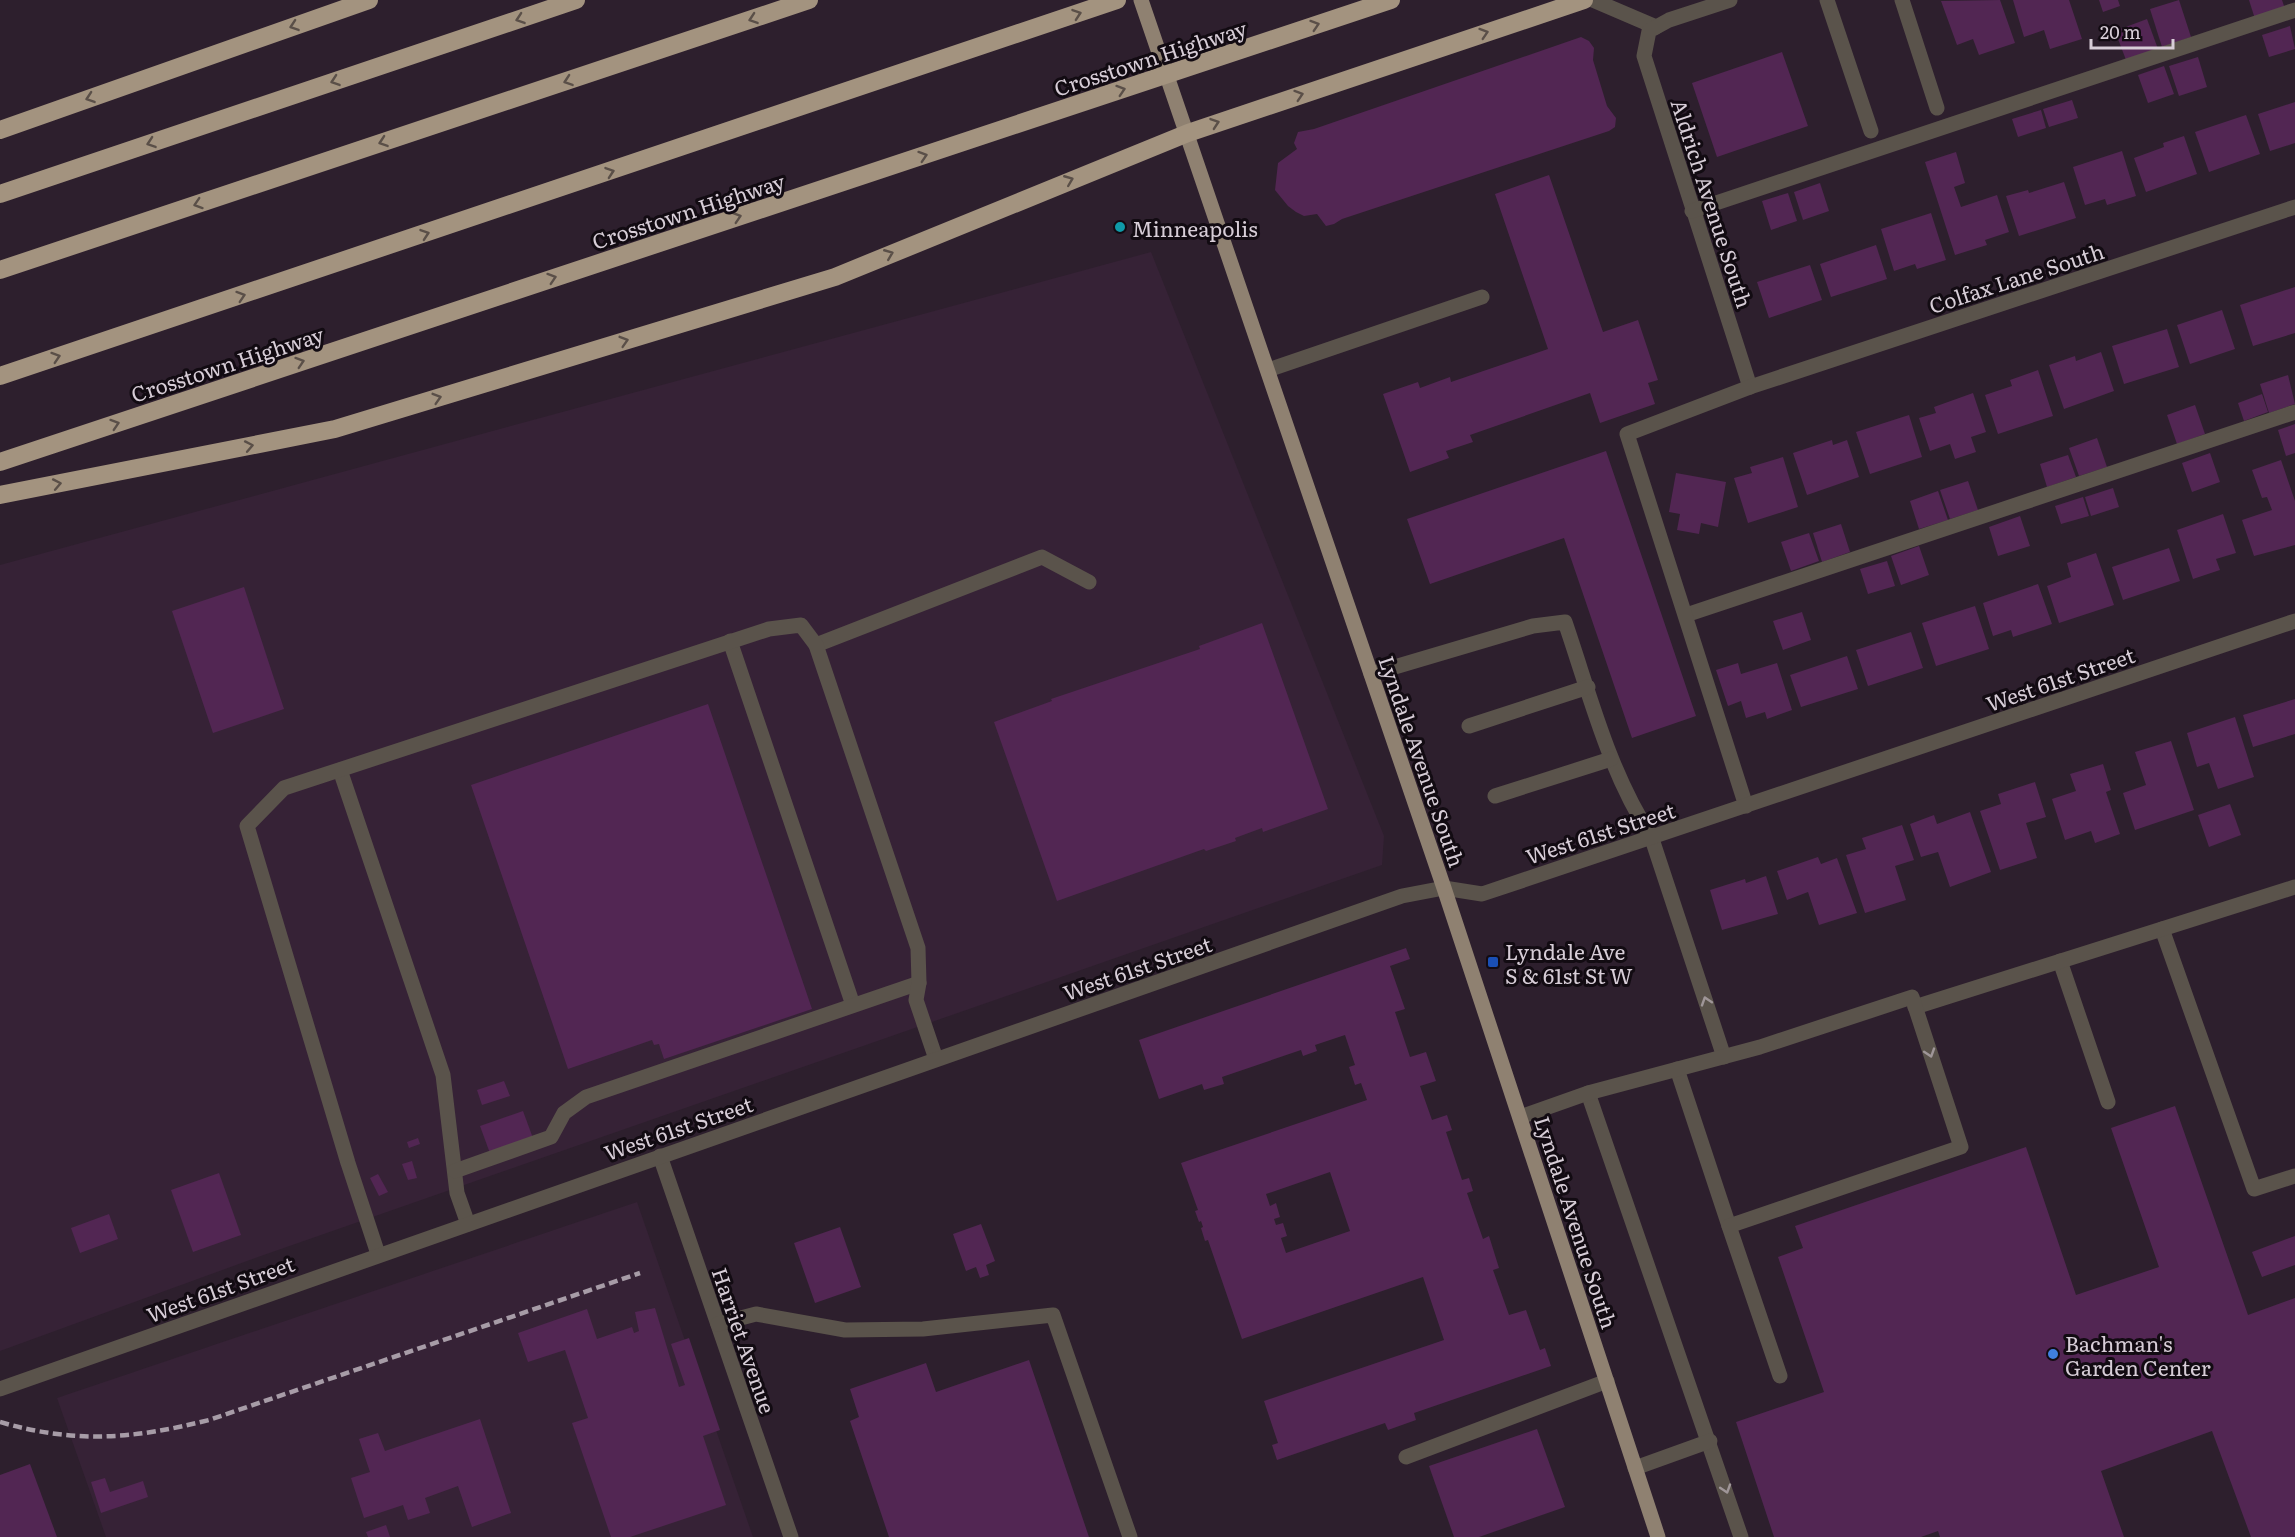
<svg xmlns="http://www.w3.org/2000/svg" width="2295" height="1537" font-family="Literata,serif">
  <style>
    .built { fill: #362236 }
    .building { fill: #522653; fill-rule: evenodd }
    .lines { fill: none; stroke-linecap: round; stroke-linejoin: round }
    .minor { stroke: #5a534b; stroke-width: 15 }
    .major { stroke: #8f8171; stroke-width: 15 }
    .highway { stroke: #a3937f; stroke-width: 18 }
    .rail { stroke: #a79ca7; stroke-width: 4.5; stroke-dasharray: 9 4.5; stroke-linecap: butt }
    .oneway { stroke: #5a4f48 }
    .oneway2 { stroke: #9f9698 }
    .culture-dot { fill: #0f9aa8; stroke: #120b12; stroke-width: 2 }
    .transit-dot { fill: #1a4fb4; stroke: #120b12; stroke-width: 2 }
    .shop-dot { fill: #3f7fe0; stroke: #120b12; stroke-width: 2 }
    .labels { text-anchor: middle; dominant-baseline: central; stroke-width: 6; stroke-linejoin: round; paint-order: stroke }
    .street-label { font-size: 21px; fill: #d7cdd7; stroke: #120b12 }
    .poi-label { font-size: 21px; fill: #d7cdd7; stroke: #120b12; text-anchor: start }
  </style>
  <rect width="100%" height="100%" fill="#2d1f2d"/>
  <g class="built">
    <polygon points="1151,252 1384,836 1382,865 258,1257 0,1351 0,565"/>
    <polygon points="637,1202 753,1537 106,1537 57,1398"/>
  </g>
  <g class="building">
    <polygon points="2000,0 2015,43 1979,55 1973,39 1957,45 1941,1"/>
    <polygon points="2013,0 2069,0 2082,39 2050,49 2044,30 2024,37"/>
    <polygon points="2099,0 2118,0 2120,6 2103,12"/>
    <polygon points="2179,0 2191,37 2162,47 2150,9"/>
    <polygon points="2249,0 2282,0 2285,9 2255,19"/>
    <polygon points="2147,19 2158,49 2126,60 2115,31"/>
    <polygon points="2290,26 2295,49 2269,57 2262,35"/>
    <polygon points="1581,37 1589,41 1594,48 1593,60 1607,106 1616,118 1615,127 1609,131 1342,219 1334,224 1326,226 1317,214 1304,216 1296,212 1288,206 1275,190 1278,163 1297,149 1294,143 1298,132 1314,129"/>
    <polygon points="1782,52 1808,126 1717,157 1692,83"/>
    <polygon points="2198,57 2207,87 2179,96 2169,66"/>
    <polygon points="2164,66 2174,94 2148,103 2138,75"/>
    <polygon points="2072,100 2078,118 2049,127 2043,109"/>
    <polygon points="2295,102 2295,143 2270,151 2258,114"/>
    <polygon points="2041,110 2046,128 2018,137 2012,119"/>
    <polygon points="2246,115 2260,154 2209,172 2195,132"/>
    <polygon points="2184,136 2197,174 2146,192 2134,158 2164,147 2163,143"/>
    <polygon points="2122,151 2136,196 2107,205 2105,199 2085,205 2073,167"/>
    <polygon points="1956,152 1965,183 1954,187 1961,207 1997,195 2009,232 1985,240 1987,245 1955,255 1925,162"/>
    <polygon points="1549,175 1603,332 1638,320 1658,380 1648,383 1655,404 1600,423 1590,393 1470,435 1473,442 1446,451 1449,458 1410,472 1383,394 1418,382 1420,388 1450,377 1451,382 1548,349 1495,194"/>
    <polygon points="2064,182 2076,218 2019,236 2006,196 2028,190 2029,193"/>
    <polygon points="1820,183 1829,211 1803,220 1794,192"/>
    <polygon points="1788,193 1797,221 1771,230 1762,201"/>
    <polygon points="1931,213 1946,260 1917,269 1915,264 1894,271 1881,229"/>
    <polygon points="1876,245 1887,279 1831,297 1820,264"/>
    <polygon points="1810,265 1822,300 1769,318 1757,282"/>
    <polygon points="2295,287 2295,333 2253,346 2240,305"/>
    <polygon points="2222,310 2235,349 2190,364 2177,325"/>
    <polygon points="2167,329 2179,367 2124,384 2112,346"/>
    <polygon points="2101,352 2114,391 2064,409 2049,365 2075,356 2076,361"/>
    <polygon points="2038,370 2053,416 1998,434 1985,395 2012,386 2010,380"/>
    <polygon points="2288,375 2295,404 2269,413 2260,384"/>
    <polygon points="1973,393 1986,432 1971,437 1976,452 1955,459 1950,444 1930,451 1919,418 1936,413 1934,407"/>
    <polygon points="2262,394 2268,412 2244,421 2238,403"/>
    <polygon points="2195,405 2205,434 2177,444 2167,415"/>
    <polygon points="1909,415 1922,457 1870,474 1856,432"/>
    <polygon points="2295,424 2295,453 2286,456 2278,430"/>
    <polygon points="2097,438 2107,467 2079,476 2069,448"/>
    <polygon points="1832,440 1833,445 1847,440 1859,477 1807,495 1793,453"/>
    <polygon points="1606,451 1696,716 1632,738 1564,538 1430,584 1407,519"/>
    <polygon points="2210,453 2220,482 2192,492 2182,463"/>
    <polygon points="2068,455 2076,477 2047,487 2040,464"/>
    <polygon points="1783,457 1798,507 1748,523 1734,478 1752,473 1750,467"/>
    <polygon points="2281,460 2295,501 2295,545 2254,556 2242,520 2272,510 2267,497 2262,498 2252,470"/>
    <polygon points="1676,473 1726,482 1718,527 1701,523 1699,534 1677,530 1680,514 1669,512"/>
    <polygon points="1968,481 1978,510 1950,519 1940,490"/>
    <polygon points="2113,488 2119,507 2091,516 2085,497"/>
    <polygon points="1938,491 1948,520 1919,529 1910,501"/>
    <polygon points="2083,497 2089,516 2061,524 2055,506"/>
    <polygon points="2223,514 2236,553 2216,559 2220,570 2193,579 2177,530"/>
    <polygon points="2020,516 2030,546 1998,556 1989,527"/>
    <polygon points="1841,524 1850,552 1822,562 1813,533"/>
    <polygon points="1809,533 1819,561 1791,571 1781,542"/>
    <polygon points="1919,546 1929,575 1901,585 1891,556"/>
    <polygon points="2169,548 2180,581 2123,600 2112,567"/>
    <polygon points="2096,553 2114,605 2059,623 2047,586 2071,577 2067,563"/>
    <polygon points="1887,561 1895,586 1868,594 1860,569"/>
    <polygon points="2038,584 2052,624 2013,637 2011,630 1993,636 1983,603"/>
    <polygon points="244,587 284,709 213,733 172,611"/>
    <polygon points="1975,606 1989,649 1936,666 1922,623"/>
    <polygon points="1802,612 1811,640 1783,650 1773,621"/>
    <polygon points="1262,623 1328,809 1263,832 1262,828 1235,838 1236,841 1206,851 1204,849 1057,901 994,722 1052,701 1051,699 1200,649 1199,646"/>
    <polygon points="1911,632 1923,668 1868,686 1856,650"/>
    <polygon points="1847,656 1858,689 1801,707 1790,675"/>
    <polygon points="1738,663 1741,674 1777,663 1792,710 1767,719 1765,712 1746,718 1741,701 1728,706 1716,670"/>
    <polygon points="2295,699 2295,734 2253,747 2243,715"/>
    <polygon points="708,704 812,1009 664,1059 659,1044 654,1045 652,1040 568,1069 471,785"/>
    <polygon points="2235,717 2254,777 2218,789 2209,763 2197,767 2187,733"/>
    <polygon points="2171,741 2194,810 2135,830 2123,793 2146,785 2135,752"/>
    <polygon points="2103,764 2111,790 2106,792 2120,834 2095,843 2091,831 2065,840 2052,799 2076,791 2070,774"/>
    <polygon points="2035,782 2046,817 2026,823 2037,858 2000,870 1980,811 2001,804 1998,794"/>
    <polygon points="2230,804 2241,835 2209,847 2198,815"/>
    <polygon points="1970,812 1991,872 1950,887 1938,852 1921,857 1910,824 1934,815 1937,824"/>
    <polygon points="1902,825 1914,860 1895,866 1906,900 1865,913 1846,855 1866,849 1862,838"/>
    <polygon points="1818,857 1821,864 1837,858 1857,913 1819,925 1808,892 1787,900 1777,871"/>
    <polygon points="1766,876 1778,914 1722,930 1710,890 1745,879 1746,883"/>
    <path d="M1406,948L1410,959L1390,966L1405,1009L1395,1012L1410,1057L1426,1052L1436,1081L1420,1086L1432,1120L1447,1115L1452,1130L1446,1132L1462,1180L1469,1178L1473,1191L1467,1193L1483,1239L1489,1236L1499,1268L1493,1270L1509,1315L1526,1310L1540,1350L1545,1348L1551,1366L1414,1413L1416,1420L1388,1430L1385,1423L1277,1460L1272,1445L1278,1443L1264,1401L1444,1340L1423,1277L1242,1339L1208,1240L1205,1241L1201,1228L1203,1227L1201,1221L1199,1222L1195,1211L1198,1210L1181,1163L1367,1100L1361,1083L1355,1085L1349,1067L1355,1065L1345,1035L1315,1045L1317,1051L1303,1056L1301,1050L1222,1077L1224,1084L1204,1090L1202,1084L1159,1099L1139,1040ZM1330,1172L1350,1231L1286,1253L1281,1238L1287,1236L1283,1223L1276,1225L1274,1219L1280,1217L1276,1203L1270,1206L1266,1194Z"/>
    <polygon points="504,1081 510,1096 482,1105 477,1090"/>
    <polygon points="2175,1106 2248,1315 2295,1298 2295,1537 2251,1537 2212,1431 2101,1471 2124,1537 1940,1537 1938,1531 1921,1537 1774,1537 1736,1422 1824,1392 1778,1257 1803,1248 1795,1226 2026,1147 2076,1295 2159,1267 2111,1128"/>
    <polygon points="523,1111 534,1141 491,1156 480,1126"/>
    <polygon points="418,1138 420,1144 409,1148 407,1142"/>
    <polygon points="412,1161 417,1178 408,1180 402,1164"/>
    <polygon points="219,1173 241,1235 193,1252 171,1190"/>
    <polygon points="378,1174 388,1192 379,1196 370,1178"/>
    <polygon points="109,1214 118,1239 80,1253 71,1228"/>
    <polygon points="981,1224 995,1261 986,1265 989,1275 980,1278 976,1267 966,1271 953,1234"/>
    <polygon points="840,1227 861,1287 815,1303 794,1243"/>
    <polygon points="2295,1236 2295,1265 2262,1277 2252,1252"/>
    <polygon points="655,1308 679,1387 685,1385 671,1344 689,1338 720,1430 703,1436 726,1505 630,1537 611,1537 572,1423 588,1418 565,1350 528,1362 518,1333 587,1309 597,1339 632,1327 634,1333 639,1331 635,1312"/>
    <polygon points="1029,1360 1089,1537 889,1537 850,1421 859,1417 850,1389 926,1363 936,1392"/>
    <polygon points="480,1419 511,1513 472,1527 458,1486 425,1498 430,1513 408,1520 403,1505 364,1518 351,1478 370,1472 359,1439 378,1433 385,1451"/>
    <polygon points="1537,1429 1565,1507 1479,1537 1454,1537 1429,1466"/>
    <polygon points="30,1464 57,1537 0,1537 0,1475"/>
    <polygon points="105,1478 110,1492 143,1481 148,1497 101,1513 91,1482"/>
    <polygon points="386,1525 390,1537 368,1537 366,1532"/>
  </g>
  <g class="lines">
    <g class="minor">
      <polyline points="1593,0 1656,27"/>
      <polyline points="1730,0 1669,20 1649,31 1644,56 1750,387"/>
      <polyline points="1827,0 1871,131"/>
      <polyline points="1902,0 1937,108"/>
      <polyline points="1692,211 2295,10"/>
      <polyline points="1268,370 1482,297"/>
      <polyline points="1686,615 2295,412"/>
      <polyline points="730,641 853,1005"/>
      <polyline points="816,645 1042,557 1089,582"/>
      <path d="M1371,674L1533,626L1565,622C1590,695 1609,772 1651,836L1724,1057"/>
      <polyline points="1469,726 1588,687"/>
      <polyline points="340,770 443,1075 457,1193 468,1224"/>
      <polyline points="1495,796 1611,759"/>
      <polyline points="1746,806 1627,434 1750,387 2295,207"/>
      <polyline points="2162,929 2254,1189 2295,1176"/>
      <polyline points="2060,961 2108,1102"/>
      <polyline points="1915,1007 2295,887"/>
      <polyline points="1677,1069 1729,1226"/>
      <polyline points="1588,1093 1741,1537"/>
      <polyline points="1520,1117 1588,1093 1760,1047 1912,997 1961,1147 1729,1226 1780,1376"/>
      <polyline points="660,1156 791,1537"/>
      <polyline points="455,1171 551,1137 564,1113 586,1097 919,983"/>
      <polyline points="378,1254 348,1163 247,826 284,788 769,629 801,625 816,645 918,948 919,983 916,1000 936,1059"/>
      <polyline points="718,1324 756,1314 845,1330 923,1329 1053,1315 1130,1537"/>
      <polyline points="0,1389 1402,896 1444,888 1482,894 2295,621"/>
      <polyline points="1406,1457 1607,1381"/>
      <polyline points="1635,1468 1710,1441"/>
    </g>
    <polyline class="major" points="1141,0 1444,888 1658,1537"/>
    <g class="highway">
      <polyline points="0,130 369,0"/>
      <polyline points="0,194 576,0"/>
      <polyline points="0,270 809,0"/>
      <polyline points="0,376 1117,0"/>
      <polyline points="0,462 1391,0"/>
      <polyline points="0,495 335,429 835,277 1188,133 1584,0"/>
    </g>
    <path class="rail" d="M0,1422C76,1444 133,1439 209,1420L640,1273"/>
  </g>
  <defs><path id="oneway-chevron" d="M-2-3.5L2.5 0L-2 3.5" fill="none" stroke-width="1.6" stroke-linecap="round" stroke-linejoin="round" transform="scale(1.5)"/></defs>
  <g class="oneway">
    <use href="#oneway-chevron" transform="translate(1077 14) rotate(-19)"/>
    <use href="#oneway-chevron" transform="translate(520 19) rotate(161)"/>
    <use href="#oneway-chevron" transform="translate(753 19) rotate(161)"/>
    <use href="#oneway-chevron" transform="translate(1315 25) rotate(-18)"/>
    <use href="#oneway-chevron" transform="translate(294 26) rotate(161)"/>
    <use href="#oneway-chevron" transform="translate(1484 33) rotate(-18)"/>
    <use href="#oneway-chevron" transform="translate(335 81) rotate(161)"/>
    <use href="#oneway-chevron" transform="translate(568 81) rotate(161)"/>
    <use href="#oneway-chevron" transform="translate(1121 90) rotate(-18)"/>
    <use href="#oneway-chevron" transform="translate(1299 95) rotate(-18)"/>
    <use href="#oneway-chevron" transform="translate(90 98) rotate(161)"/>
    <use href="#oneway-chevron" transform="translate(1215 123) rotate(-19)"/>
    <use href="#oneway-chevron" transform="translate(383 142) rotate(161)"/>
    <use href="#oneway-chevron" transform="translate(151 143) rotate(161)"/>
    <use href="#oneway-chevron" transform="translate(923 156) rotate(-18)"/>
    <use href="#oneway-chevron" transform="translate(610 172) rotate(-19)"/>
    <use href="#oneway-chevron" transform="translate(1069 180) rotate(-22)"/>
    <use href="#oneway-chevron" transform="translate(198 204) rotate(162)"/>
    <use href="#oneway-chevron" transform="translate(737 217) rotate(-18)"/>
    <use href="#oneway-chevron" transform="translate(425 234) rotate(-19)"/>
    <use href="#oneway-chevron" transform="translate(889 254) rotate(-22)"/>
    <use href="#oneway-chevron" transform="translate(552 278) rotate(-18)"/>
    <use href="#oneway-chevron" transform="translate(241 296) rotate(-18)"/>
    <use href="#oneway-chevron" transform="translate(624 341) rotate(-17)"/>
    <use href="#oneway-chevron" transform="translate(56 357) rotate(-18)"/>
    <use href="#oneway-chevron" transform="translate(300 362) rotate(-18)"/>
    <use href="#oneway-chevron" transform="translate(437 398) rotate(-17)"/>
    <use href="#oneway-chevron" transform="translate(115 424) rotate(-18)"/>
    <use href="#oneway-chevron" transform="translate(249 446) rotate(-11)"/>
    <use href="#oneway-chevron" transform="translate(57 484) rotate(-11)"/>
  </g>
  <g class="oneway2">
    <use href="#oneway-chevron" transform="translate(1706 1001) rotate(-108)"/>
    <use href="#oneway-chevron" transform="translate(1930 1053) rotate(72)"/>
    <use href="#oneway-chevron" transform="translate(1726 1489) rotate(72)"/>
  </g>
  <circle class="culture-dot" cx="1120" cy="227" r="6"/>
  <rect class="transit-dot" x="1487" y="956" width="12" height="12" rx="3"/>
  <circle class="shop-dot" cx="2053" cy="1354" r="6"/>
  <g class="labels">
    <g class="street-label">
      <text transform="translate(1150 57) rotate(-18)">Crosstown Highway</text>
      <text transform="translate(1713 203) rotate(72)">Aldrich Avenue South</text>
      <text transform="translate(688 210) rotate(-18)">Crosstown Highway</text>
      <text transform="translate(2016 277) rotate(-18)">Colfax Lane South</text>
      <text transform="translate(227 363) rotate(-18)">Crosstown Highway</text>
      <text transform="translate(2060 678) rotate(-19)">West 61st Street</text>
      <text transform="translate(1423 761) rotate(71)">Lyndale Avenue South</text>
      <text transform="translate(1600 832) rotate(-18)">West 61st Street</text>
      <text transform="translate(1137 967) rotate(-19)">West 61st Street</text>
      <text transform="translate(678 1127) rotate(-19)">West 61st Street</text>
      <text transform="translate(1577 1222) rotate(72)">Lyndale Avenue South</text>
      <text transform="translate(220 1288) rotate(-20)">West 61st Street</text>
      <text transform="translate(745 1340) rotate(71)">Harriet Avenue</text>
    </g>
    <g class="poi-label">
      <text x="1132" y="227">Minneapolis</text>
      <text x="1505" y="950">Lyndale Ave<tspan x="1505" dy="24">S &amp; 61st St W</tspan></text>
      <text x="2065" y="1342">Bachman's<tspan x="2065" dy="24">Garden Center</tspan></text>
    </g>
  </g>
  <path d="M2091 39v9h82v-9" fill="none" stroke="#d7cdd7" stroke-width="3"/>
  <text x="2100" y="39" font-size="18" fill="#d7cdd7" stroke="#120b12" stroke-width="4.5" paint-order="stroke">20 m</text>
</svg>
